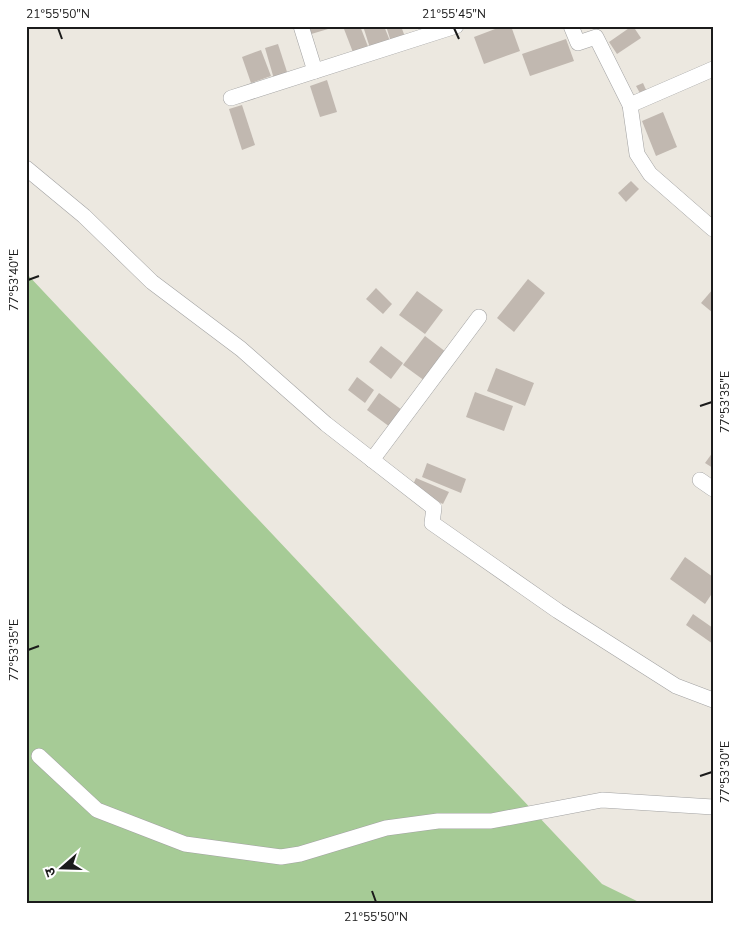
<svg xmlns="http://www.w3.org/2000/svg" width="739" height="930" font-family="'Nunito Sans','Noto Sans Devanagari',sans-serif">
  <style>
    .forest { fill: #a6cb96 }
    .building { fill: #c1b8b0 }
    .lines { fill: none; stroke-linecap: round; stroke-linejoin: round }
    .street-casing { stroke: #a2a2a2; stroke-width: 16 }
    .street { stroke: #fff; stroke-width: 15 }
    .ticks { fill: none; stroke: #1b1b1b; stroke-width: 2 }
    .neatline { fill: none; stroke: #1b1b1b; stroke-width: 2 }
    .ticks-label { font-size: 12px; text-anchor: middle; fill: #1b1b1b }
  </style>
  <rect width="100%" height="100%" fill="#ece8e0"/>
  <polygon class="forest" points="26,273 602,884 643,904 26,904"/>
  <g class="building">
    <polygon points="305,26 328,26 328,29 308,35"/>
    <polygon points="351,26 360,26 369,49 354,55 344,29"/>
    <polygon points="363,26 384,26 390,41 370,48"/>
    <polygon points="386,26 401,26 405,37 391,42"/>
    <polygon points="503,26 511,26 520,51 484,64 474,37"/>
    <polygon points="632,26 633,26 641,38 617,54 609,42"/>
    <polygon points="566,39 574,61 530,76 522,54"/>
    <polygon points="278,44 288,75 274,79 265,48"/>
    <polygon points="261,50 271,76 251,83 242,57"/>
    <polygon points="327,80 337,112 320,117 310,86"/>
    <polygon points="643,83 647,92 641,95 636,86"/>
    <polygon points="242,105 255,145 242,150 229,109"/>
    <polygon points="663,112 677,147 656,156 642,121"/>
    <polygon points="631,181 639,189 626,202 618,193"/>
    <polygon points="528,279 545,293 514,332 497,318"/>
    <polygon points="376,288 392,304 383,314 366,299"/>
    <polygon points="713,289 713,313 701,303"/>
    <polygon points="417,291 443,310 425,334 399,315"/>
    <polygon points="425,336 446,352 425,381 403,365"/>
    <polygon points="381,346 403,363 391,379 369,362"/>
    <polygon points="496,368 534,383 525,406 487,391"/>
    <polygon points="357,377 374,390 365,403 348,390"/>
    <polygon points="475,392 513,406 504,431 466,417"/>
    <polygon points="379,393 402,410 390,427 367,410"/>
    <polygon points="713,452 713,468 705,463"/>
    <polygon points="427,463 466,479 461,493 422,477"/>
    <polygon points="416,478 449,492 443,504 411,489"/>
    <polygon points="685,557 713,577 713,592 705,604 670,579"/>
    <polygon points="693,614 713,628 713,644 686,625"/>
  </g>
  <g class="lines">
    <defs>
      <g id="street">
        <polyline points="301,26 315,71"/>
        <polyline points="571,26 578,43 596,37 630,105 637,154 650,174 713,229"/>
        <polyline points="231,98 456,26"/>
        <polyline points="630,105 713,69"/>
        <polyline points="26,168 84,216 152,282 241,349 326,424 434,508 432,523 558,611 676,686 713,700"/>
        <polyline points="372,460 479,317"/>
        <polyline points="700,480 713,489"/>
        <polyline points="39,756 97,810 185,844 281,857 300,854 386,828 438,821 491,821 602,800 713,807"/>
      </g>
    </defs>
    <use href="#street" class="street-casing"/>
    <use href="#street" class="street"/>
  </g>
  <path class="ticks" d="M58,28L62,39M454,28L459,39M28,280L39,276M700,406L712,402M28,650L39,646M700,776L712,772M372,891L376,902"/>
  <rect width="739" height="930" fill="none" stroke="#ffffff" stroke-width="55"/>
  <g transform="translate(62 868) rotate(250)" stroke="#ffffff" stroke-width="4" paint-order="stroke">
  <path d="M0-4L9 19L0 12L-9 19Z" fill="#1b1b1b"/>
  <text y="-8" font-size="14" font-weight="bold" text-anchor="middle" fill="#1b1b1b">उ</text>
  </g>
  <rect x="28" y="28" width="684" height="874" class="neatline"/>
  <g class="ticks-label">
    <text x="58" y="18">21°55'50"N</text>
    <text x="454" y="18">21°55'45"N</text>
    <text transform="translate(14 280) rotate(-90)" y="4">77°53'40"E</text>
    <text transform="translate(725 402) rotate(-90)" y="4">77°53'35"E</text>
    <text transform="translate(14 650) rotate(-90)" y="4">77°53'35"E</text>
    <text transform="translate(725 772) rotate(-90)" y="4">77°53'30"E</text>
    <text x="376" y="921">21°55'50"N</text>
  </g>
</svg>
